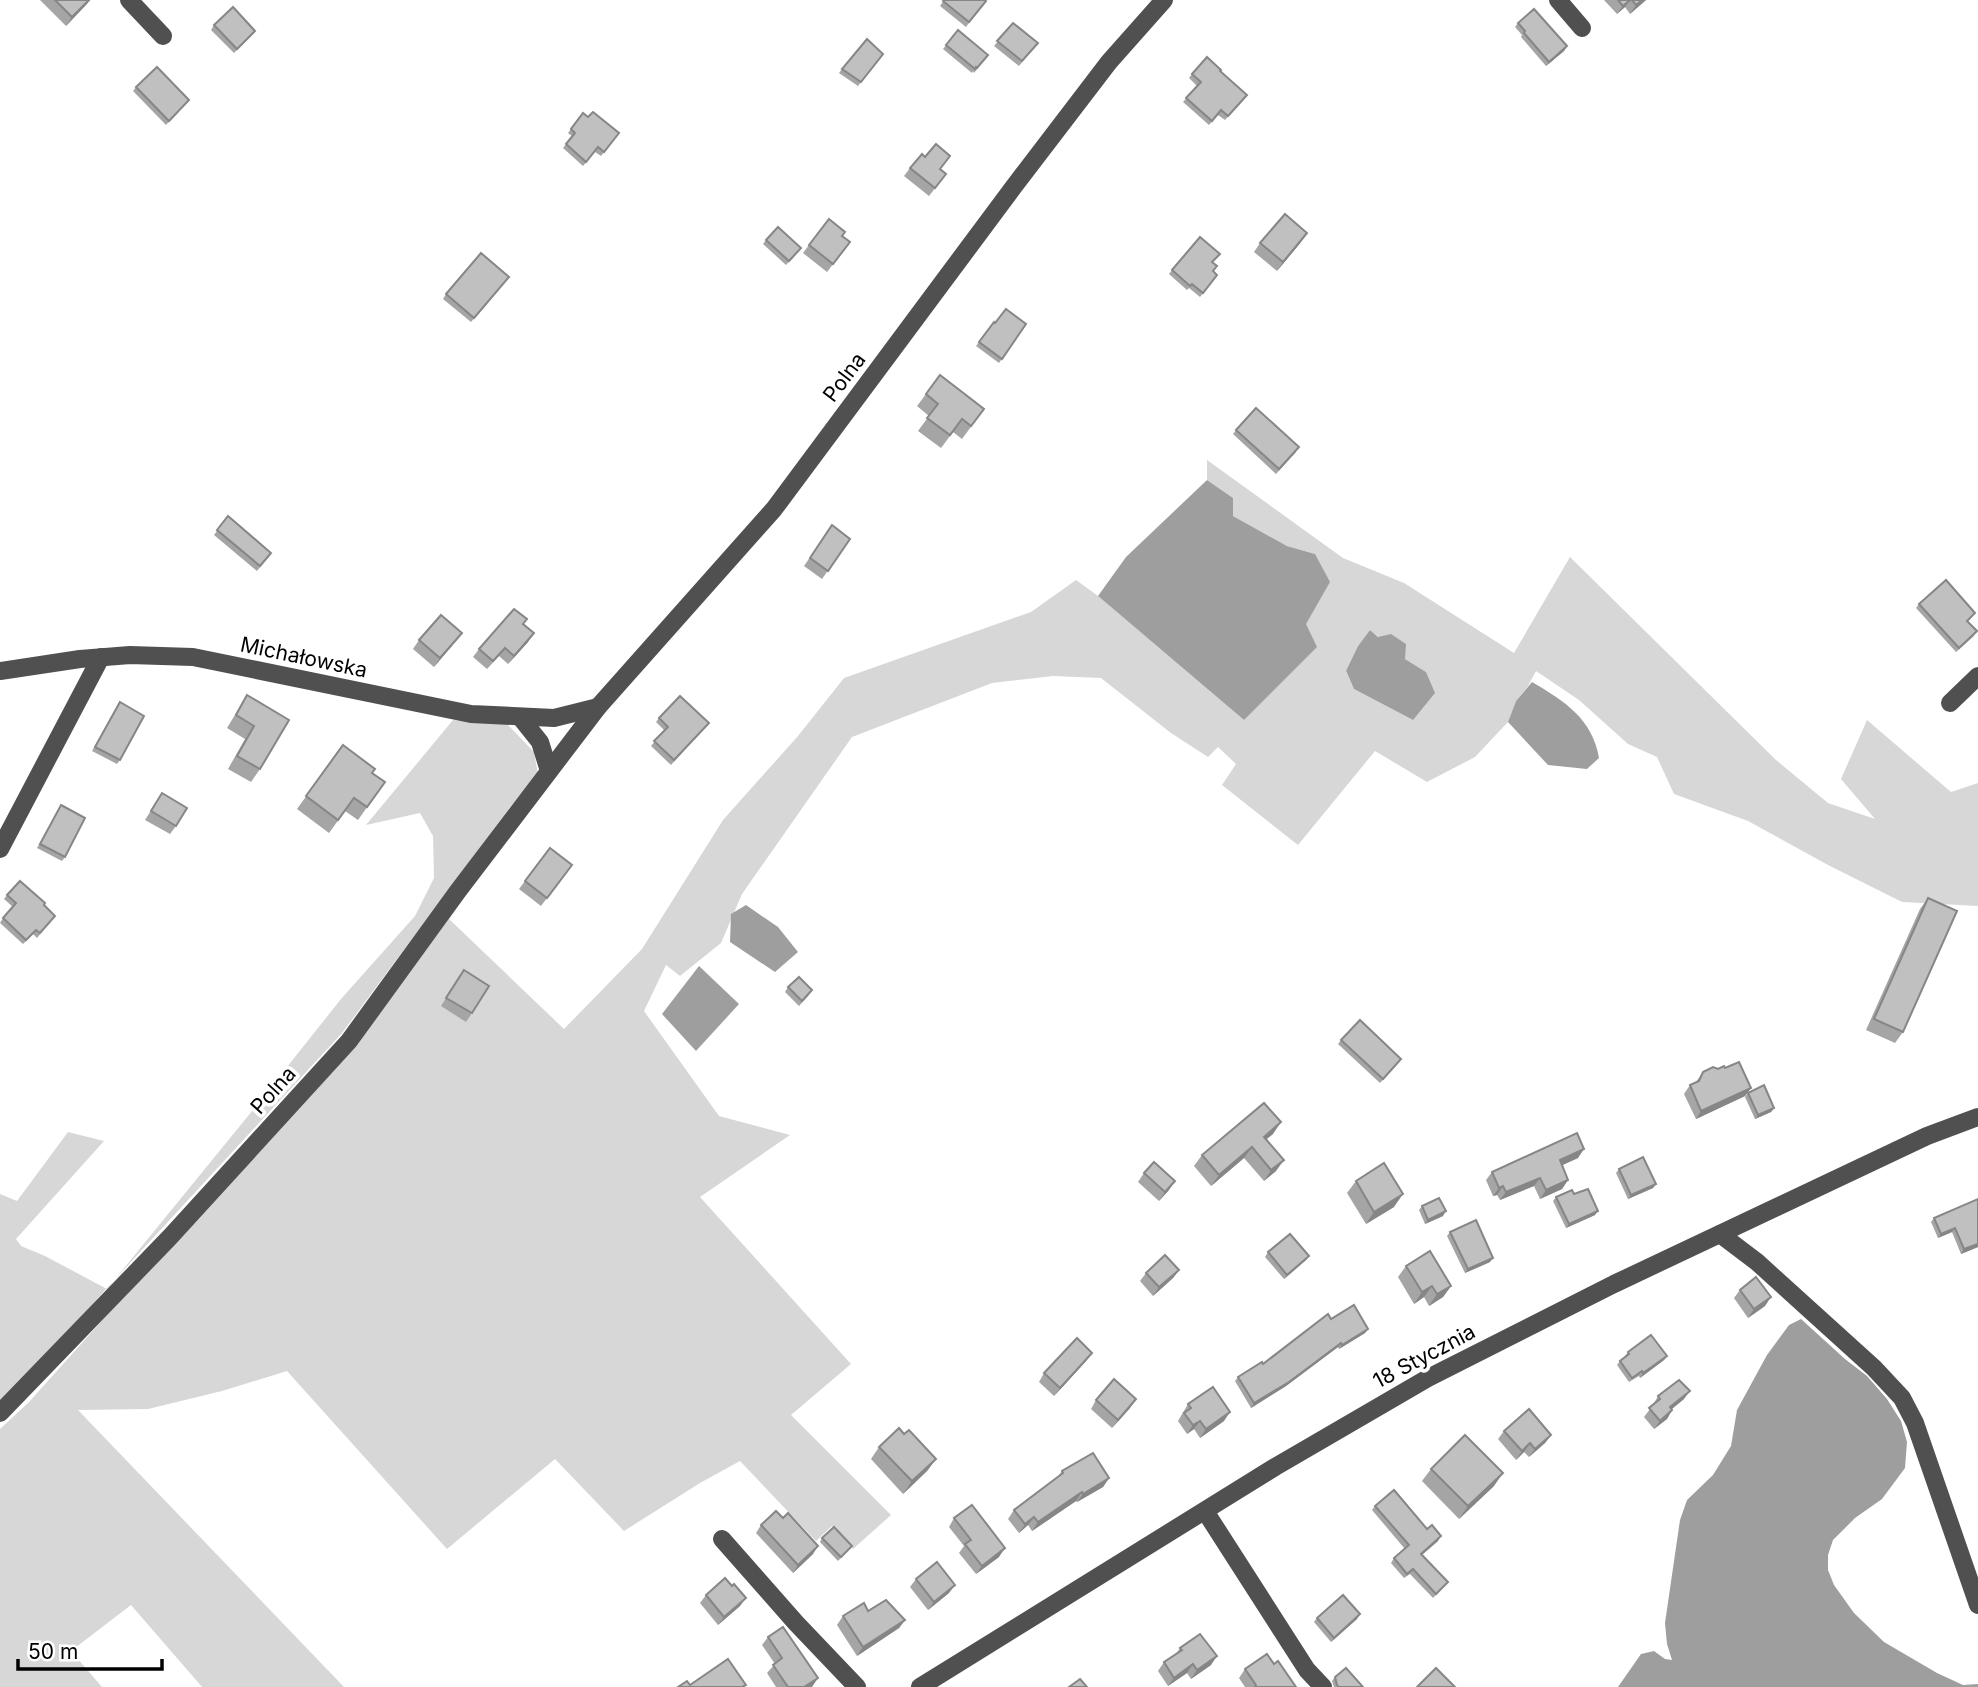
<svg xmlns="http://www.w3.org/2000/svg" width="1978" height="1687" font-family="Inter,sans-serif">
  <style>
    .green { fill: #d7d7d7; fill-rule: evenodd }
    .water { fill: #9e9e9e }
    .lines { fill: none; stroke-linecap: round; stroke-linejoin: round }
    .minor { stroke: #505050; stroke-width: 18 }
    .wall { fill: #a5a5a5 }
    .shaded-wall { fill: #868686 }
    .building { fill: #c0c0c0; stroke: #868686; stroke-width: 2 }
    .labels { text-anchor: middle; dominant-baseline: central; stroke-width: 7; stroke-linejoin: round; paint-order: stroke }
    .street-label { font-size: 21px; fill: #000; stroke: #fff }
  </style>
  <rect width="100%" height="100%" fill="#fff"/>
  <g class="green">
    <path d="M1207,460L1343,558L1404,583L1514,653L1570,557L1776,760L1828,803L1875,819L1841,779L1867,720L1951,792L1978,783V906L1902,902L1828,865L1748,821L1674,794L1657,757L1628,744L1579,700L1536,671L1528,686L1516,701L1508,722L1475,757L1427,782L1375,751L1298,845L1222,785L1236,764L1218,747L1208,757L1171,733L1101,678L1053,676L992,683L852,737L742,894L721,943L680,976L666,965L644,1011L719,1116L790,1135L700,1197L851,1364L791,1415L891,1515L853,1549L832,1526L816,1541L740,1461L700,1483L624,1531L555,1459L447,1549L287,1371L222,1391L148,1409L78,1410L344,1687H202L131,1605L71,1651L102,1687H0V1429L29,1402L124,1296L354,1048L449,919L564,1029L642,949L723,820L798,736L844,678L1031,612L1076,580L1098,596L1244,720L1306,624L1315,554L1287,546L1233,516V498L1207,480ZM1370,630L1405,659L1426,672L1413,720L1354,689L1346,672L1358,646Z"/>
    <polygon points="453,720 507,724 534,752 538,774 507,811 342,1033 106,1289 15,1391 0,1404 0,1194 17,1201 68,1132 104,1141 16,1239 21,1246 45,1256 107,1289 248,1116 341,999 415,916 434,878 433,836 420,813 366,825"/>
  </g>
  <g class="water">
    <polygon points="1207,480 1233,498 1233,516 1287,546 1315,554 1330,582 1306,624 1317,647 1244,720 1098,596 1126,557"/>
    <polygon points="1370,630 1378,637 1391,634 1406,644 1405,659 1426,672 1435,693 1413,720 1354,689 1346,671 1358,646"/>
    <path d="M1532,682C1564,701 1592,718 1599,758L1587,769L1548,765L1508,722L1516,701Z"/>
    <polygon points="746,905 778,927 798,952 775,972 730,942 731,914"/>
    <polygon points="699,966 739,1004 696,1051 662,1014"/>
    <polygon points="1801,1319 1845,1359 1867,1376 1887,1399 1901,1421 1907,1442 1905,1468 1882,1499 1855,1518 1833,1540 1828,1555 1828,1570 1834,1585 1854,1613 1884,1642 1937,1673 1963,1685 1978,1684 1978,1687 1618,1687 1641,1654 1654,1651 1665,1659 1672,1660 1667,1644 1665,1623 1680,1520 1687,1500 1713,1475 1731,1446 1737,1410 1767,1355 1789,1325"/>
  </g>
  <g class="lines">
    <g class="minor">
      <polyline points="129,0 163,36"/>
      <polyline points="1558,0 1582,28"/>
      <polyline points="0,671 80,659 130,655 193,657 471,714 554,718 598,707"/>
      <polyline points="1950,703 1978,676"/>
      <polyline points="520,717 540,742 549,771"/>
      <polyline points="0,849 101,657"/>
      <polyline points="1720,1234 1757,1262 1874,1368 1902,1398 1915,1423 1978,1605"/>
      <polyline points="0,1413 170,1237 349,1041 458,891 598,707 774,509 1012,189 1109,62 1164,0"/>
      <polyline points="1205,1511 1307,1670 1323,1687"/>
      <polyline points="722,1539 796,1623 857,1687"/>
      <polyline points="920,1687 1275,1467 1428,1378 1614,1284 1927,1136 1978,1117"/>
    </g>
  </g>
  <g class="wall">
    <polygon points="40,0 90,0 66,26"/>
    <polygon points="944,0 985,0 966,27 940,6"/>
    <polygon points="1604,0 1646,0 1630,14 1625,7 1617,14"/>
    <polygon points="1013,23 1038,43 1019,66 994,46"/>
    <polygon points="1518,23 1567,46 1564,51 1546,66 1521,37 1522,35 1515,27"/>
    <polygon points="214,25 252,35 234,53 211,30"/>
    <polygon points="958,30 988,55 974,73 973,71 972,73 943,49"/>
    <polygon points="883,54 858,86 839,73 842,69"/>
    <polygon points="1220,71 1247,95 1225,120 1218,115 1209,125 1183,102 1197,86 1189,78 1192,74"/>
    <polygon points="136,87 189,100 166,125 133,91"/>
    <polygon points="588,117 619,133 601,156 595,152 583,166 563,148 572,136 568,133 571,129"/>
    <polygon points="925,157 940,169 940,182 929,196 904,176 910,168"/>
    <polygon points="842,236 850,242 827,272 803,253 809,245"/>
    <polygon points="766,240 798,252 786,265 763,244"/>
    <polygon points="1301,242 1277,271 1254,252 1260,243"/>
    <polygon points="1213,263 1213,272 1217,275 1200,297 1189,288 1187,290 1169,274 1172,270"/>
    <polygon points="506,281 471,322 443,299 446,294"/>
    <polygon points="1026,324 999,363 976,346 979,342"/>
    <polygon points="926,394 984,409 962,439 953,432 941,448 918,431 929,416 917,406"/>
    <polygon points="1236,430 1296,452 1276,474 1233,434"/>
    <polygon points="228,516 271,553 257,571 214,535"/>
    <polygon points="832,525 850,539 822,579 804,566"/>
    <polygon points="1919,604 1975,613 1968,621 1974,636 1956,652 1916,608"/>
    <polygon points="527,619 523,624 528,642 508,664 499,656 487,669 473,657 479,649"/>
    <polygon points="462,633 434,667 413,649 419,640"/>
    <polygon points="247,695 289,720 260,769 251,782 228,769 245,739 227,728"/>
    <polygon points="120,702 120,760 117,764 92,751"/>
    <polygon points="659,718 709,723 671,765 651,746 664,730 656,722"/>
    <polygon points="343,745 372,773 385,782 358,820 345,811 329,833 297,809"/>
    <polygon points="162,793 176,826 170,834 145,820"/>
    <polygon points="61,805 65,857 62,861 37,848"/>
    <polygon points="550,848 572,865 541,906 519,889"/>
    <polygon points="7,895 44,905 55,916 37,938 33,934 23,944 0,923 3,918 13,907 4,899"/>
    <polygon points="1928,898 1903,1032 1895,1043 1866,1030 1920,909"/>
    <polygon points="464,970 472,1013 466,1022 441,1006"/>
    <polygon points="788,987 809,995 799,1006 785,992"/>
    <polygon points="1341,1040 1398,1063 1380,1083 1338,1044"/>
    <polygon points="1725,1068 1751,1088 1745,1096 1696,1119 1684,1094 1690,1085 1696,1082 1703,1072"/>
    <polygon points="1748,1093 1774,1108 1771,1112 1755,1119 1745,1097"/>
    <polygon points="1273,1134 1266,1139 1276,1171 1264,1181 1244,1158 1211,1186 1194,1166 1202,1155"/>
    <polygon points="1578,1158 1562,1165 1568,1180 1562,1189 1540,1199 1534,1186 1500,1200 1497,1195 1493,1196 1486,1180 1492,1172"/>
    <polygon points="1619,1169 1656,1184 1653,1188 1628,1199 1616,1173"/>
    <polygon points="1144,1173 1169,1190 1159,1201 1138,1182"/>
    <polygon points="1356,1181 1394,1207 1366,1224 1347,1193"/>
    <polygon points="1574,1194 1595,1215 1566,1228 1553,1201 1556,1197"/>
    <polygon points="1978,1199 1978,1247 1961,1254 1952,1232 1938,1238 1931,1222 1934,1218"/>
    <polygon points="1422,1206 1443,1216 1425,1224 1419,1210"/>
    <polygon points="1450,1232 1490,1262 1465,1273 1447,1236"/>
    <polygon points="1268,1252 1309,1256 1306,1260 1284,1279 1265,1257"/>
    <polygon points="1406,1266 1451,1286 1443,1297 1429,1306 1424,1297 1414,1304 1398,1277"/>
    <polygon points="1179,1270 1173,1278 1153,1296 1140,1281 1146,1273"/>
    <polygon points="1740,1290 1765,1306 1748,1318 1734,1298"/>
    <polygon points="1331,1319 1368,1329 1365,1333 1339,1349 1338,1347 1286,1386 1251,1408 1235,1381 1238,1377 1263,1364"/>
    <polygon points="1628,1352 1667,1356 1664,1360 1640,1378 1639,1376 1629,1382 1617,1365 1620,1361 1626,1357 1625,1356"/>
    <polygon points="1086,1361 1054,1396 1039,1382 1044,1373"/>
    <polygon points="1658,1396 1684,1399 1672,1409 1672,1410 1667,1419 1654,1429 1644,1417 1653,1405"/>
    <polygon points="1096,1400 1130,1408 1112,1428 1091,1409"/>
    <polygon points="1188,1404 1224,1421 1200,1438 1194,1429 1187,1434 1178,1421"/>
    <polygon points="1504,1431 1551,1435 1545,1443 1529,1457 1524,1452 1516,1460 1498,1439"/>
    <polygon points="904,1434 936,1459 927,1471 903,1494 871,1459 879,1447"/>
    <polygon points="1431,1469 1494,1486 1459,1519 1422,1481"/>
    <polygon points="1062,1471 1109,1478 1103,1487 1077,1502 1076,1501 1032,1531 1028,1525 1019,1533 1008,1519 1014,1510 1057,1478"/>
    <polygon points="1375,1506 1427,1529 1438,1541 1422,1555 1448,1582 1433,1598 1410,1574 1404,1578 1391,1563 1394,1558 1405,1549 1372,1510"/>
    <polygon points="954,1518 999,1557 976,1574 959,1553 964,1546 949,1527"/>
    <polygon points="761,1525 813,1554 793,1573 756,1533"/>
    <polygon points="822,1538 852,1546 838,1561 820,1542"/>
    <polygon points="916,1579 949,1593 928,1610 910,1587"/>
    <polygon points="732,1586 740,1606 718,1625 700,1603 706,1595"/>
    <polygon points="868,1611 905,1620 899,1628 857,1656 837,1625 843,1616"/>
    <polygon points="1317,1618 1357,1619 1331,1642 1314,1622"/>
    <polygon points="768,1637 812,1687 776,1687 767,1673 775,1664 762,1645"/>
    <polygon points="1180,1648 1211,1665 1191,1679 1187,1673 1168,1686 1158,1671 1164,1662 1176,1654"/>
    <polygon points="1274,1664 1296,1687 1245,1687 1239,1678 1245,1669"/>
    <polygon points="1335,1677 1363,1687 1334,1687 1332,1681"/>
  </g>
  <g class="shaded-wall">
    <polygon points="89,0 90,0 86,5 66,26 72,17"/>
    <polygon points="1630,0 1625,7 1617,14 1623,6"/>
    <polygon points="1642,0 1646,0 1630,14 1636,5"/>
    <polygon points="1567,46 1564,51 1546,66 1549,62"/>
    <polygon points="1307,233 1301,242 1277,271 1283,262"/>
    <polygon points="462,633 456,641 434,667 440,658"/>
    <polygon points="534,633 528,642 508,664 514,656"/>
    <polygon points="1751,1088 1745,1096 1696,1119 1701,1111"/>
    <polygon points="1774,1108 1771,1112 1755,1119 1758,1115"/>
    <polygon points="1281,1122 1273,1134 1256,1148 1264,1137"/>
    <polygon points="1252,1147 1244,1158 1211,1186 1219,1175"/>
    <polygon points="1584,1149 1578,1158 1554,1169 1560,1160"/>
    <polygon points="1284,1160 1276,1171 1264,1181 1271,1170"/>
    <polygon points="1540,1178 1534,1186 1500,1200 1506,1192"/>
    <polygon points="1568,1180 1562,1189 1540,1199 1546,1190"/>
    <polygon points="1175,1181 1169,1190 1159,1201 1165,1192"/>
    <polygon points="1656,1184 1653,1188 1628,1199 1631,1195"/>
    <polygon points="1503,1186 1497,1195 1493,1196 1499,1188"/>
    <polygon points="1403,1194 1394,1207 1366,1224 1374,1212"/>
    <polygon points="1446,1211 1443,1216 1425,1224 1428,1220"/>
    <polygon points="1598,1211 1595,1215 1566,1228 1569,1224"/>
    <polygon points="1955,1228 1952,1232 1938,1238 1941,1234"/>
    <polygon points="1978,1244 1978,1247 1961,1254 1964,1249"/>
    <polygon points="1309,1256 1306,1260 1284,1279 1287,1275"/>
    <polygon points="1493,1258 1490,1262 1465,1273 1468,1269"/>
    <polygon points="1179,1270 1173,1278 1153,1296 1159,1287"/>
    <polygon points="1432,1286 1424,1297 1414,1304 1422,1292"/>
    <polygon points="1451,1286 1443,1297 1429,1306 1437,1294"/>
    <polygon points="1771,1297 1765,1306 1748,1318 1754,1309"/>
    <polygon points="1368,1329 1365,1333 1339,1349 1342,1345"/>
    <polygon points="1341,1343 1338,1347 1286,1386 1251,1408 1254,1403"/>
    <polygon points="1092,1353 1086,1361 1054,1396 1060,1388"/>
    <polygon points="1667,1356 1664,1360 1640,1378 1643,1373"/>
    <polygon points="1690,1391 1684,1399 1664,1415 1670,1407"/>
    <polygon points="1136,1399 1130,1408 1112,1428 1118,1420"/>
    <polygon points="1672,1410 1667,1419 1654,1429 1660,1421"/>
    <polygon points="1230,1412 1224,1421 1200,1438 1206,1429"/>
    <polygon points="1200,1421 1194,1429 1187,1434 1193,1425"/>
    <polygon points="1551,1435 1545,1443 1529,1457 1535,1449"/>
    <polygon points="1530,1443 1524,1452 1516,1460 1522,1451"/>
    <polygon points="936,1459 927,1471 903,1494 912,1481"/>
    <polygon points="1503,1473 1494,1486 1459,1519 1468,1506"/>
    <polygon points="1109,1478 1103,1487 1077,1502 1083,1494"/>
    <polygon points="1082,1492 1076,1501 1032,1531 1038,1522"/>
    <polygon points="1034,1517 1028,1525 1019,1533 1025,1524"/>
    <polygon points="1441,1536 1438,1541 1418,1558 1421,1554"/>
    <polygon points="818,1546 813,1554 793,1573 798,1565"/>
    <polygon points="1005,1548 999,1557 976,1574 982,1566"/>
    <polygon points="955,1585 949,1593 928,1610 934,1602"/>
    <polygon points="746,1598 740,1606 718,1625 724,1617"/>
    <polygon points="1360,1614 1357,1619 1331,1642 1334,1638"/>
    <polygon points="905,1620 899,1628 857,1656 863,1647"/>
    <polygon points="1217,1656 1211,1665 1191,1679 1197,1670"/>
    <polygon points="1193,1664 1187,1673 1168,1686 1174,1678"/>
    <polygon points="818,1678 812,1687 804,1687"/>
  </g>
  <g class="building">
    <polygon points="55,0 89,0 72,17"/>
    <polygon points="944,0 985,0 986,1 969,22 943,1"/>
    <polygon points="1618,0 1630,0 1623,6"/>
    <polygon points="1632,0 1642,0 1636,5"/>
    <polygon points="233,7 255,31 237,49 214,25"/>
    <polygon points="1534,9 1567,46 1549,62 1524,33 1525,31 1518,23"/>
    <polygon points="1013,23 1038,43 1022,61 997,41"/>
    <polygon points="958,30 988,55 977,68 976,67 975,69 946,45"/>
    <polygon points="867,39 883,54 861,82 842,69"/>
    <polygon points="1207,57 1221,70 1220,71 1247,95 1228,116 1221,110 1212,121 1186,98 1201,82 1192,74"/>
    <polygon points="157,67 189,100 169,121 136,87"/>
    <polygon points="593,112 619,133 604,152 598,147 586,162 566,144 575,133 571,129 583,113 588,117"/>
    <polygon points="936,144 950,156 940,169 946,174 935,188 910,168 922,154 925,157"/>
    <polygon points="1285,214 1307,233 1283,262 1260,243"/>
    <polygon points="829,219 845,232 842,236 850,242 833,264 809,245"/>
    <polygon points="778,227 801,248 789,261 766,240"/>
    <polygon points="1200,237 1220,254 1212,262 1217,266 1213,271 1217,275 1203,293 1192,284 1190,286 1172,270"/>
    <polygon points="481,253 509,277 474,318 446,294"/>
    <polygon points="1006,309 1026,324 1002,359 979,342 994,322 995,323"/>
    <polygon points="940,375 984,409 971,426 962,419 950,435 927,418 938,404 926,394"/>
    <polygon points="1256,408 1299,447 1279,469 1236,430"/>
    <polygon points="228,516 271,553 260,566 217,530"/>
    <polygon points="832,525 850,539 828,571 810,558"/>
    <polygon points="1946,580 1975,613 1967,621 1977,631 1959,648 1919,604"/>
    <polygon points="514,609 527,619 523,624 534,633 514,656 505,648 493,661 479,649"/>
    <polygon points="441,615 462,633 440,658 419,640"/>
    <polygon points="247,695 289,720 260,769 237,756 254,726 236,715"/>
    <polygon points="680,696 709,723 674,760 654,741 668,727 659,718"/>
    <polygon points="120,702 144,716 120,760 95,747"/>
    <polygon points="343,745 375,769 372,773 385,782 367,807 354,798 338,820 306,796"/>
    <polygon points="162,793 187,808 176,826 151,811"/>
    <polygon points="61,805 85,818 65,857 40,844"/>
    <polygon points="550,848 572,865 547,898 525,881"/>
    <polygon points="20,881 45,903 44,905 55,916 40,933 36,930 26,940 3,918 16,903 7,895"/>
    <polygon points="1928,898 1957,911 1903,1032 1874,1019"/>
    <polygon points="464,970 489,986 472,1013 446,998"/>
    <polygon points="799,977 812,990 802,1001 788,987"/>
    <polygon points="1360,1020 1401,1059 1383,1079 1341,1040"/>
    <polygon points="1739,1062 1751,1088 1701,1111 1690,1085 1699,1081 1703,1072 1713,1067 1718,1069 1724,1066 1725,1068"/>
    <polygon points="1764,1085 1774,1108 1758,1115 1748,1093"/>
    <polygon points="1264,1103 1281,1122 1264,1137 1284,1160 1271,1170 1252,1147 1219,1175 1202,1155"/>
    <polygon points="1577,1133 1584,1149 1560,1160 1568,1180 1546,1190 1540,1178 1506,1192 1503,1186 1499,1188 1492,1172"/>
    <polygon points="1643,1157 1656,1184 1631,1195 1619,1169"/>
    <polygon points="1154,1162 1175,1181 1165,1192 1144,1173"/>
    <polygon points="1384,1163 1403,1194 1374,1212 1356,1181"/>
    <polygon points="1588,1189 1598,1211 1569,1224 1556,1197 1572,1190 1574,1194"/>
    <polygon points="1439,1198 1446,1211 1428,1220 1422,1206"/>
    <polygon points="1978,1199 1978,1244 1964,1249 1955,1228 1941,1234 1934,1218"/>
    <polygon points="1476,1220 1493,1258 1468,1269 1450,1232"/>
    <polygon points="1290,1234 1309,1256 1287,1275 1268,1252"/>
    <polygon points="1430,1251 1451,1286 1437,1294 1432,1286 1422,1292 1406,1266"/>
    <polygon points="1165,1255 1179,1270 1159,1287 1146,1273"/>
    <polygon points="1756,1277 1771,1297 1754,1309 1740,1290"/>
    <polygon points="1354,1305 1368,1329 1342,1345 1341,1343 1289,1382 1254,1403 1238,1377 1262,1362 1263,1364 1328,1314 1331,1319"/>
    <polygon points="1651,1335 1667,1356 1643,1373 1642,1371 1632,1378 1620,1361 1629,1354 1628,1352"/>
    <polygon points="1077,1338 1092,1353 1060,1388 1044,1373"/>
    <polygon points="1114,1379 1136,1399 1118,1420 1096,1400"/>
    <polygon points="1679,1380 1690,1391 1670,1407 1672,1410 1660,1421 1649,1408 1660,1399 1658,1396"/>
    <polygon points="1213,1387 1230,1412 1206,1429 1200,1421 1193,1425 1184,1413 1191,1408 1188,1404"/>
    <polygon points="1529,1409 1551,1435 1535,1449 1530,1443 1522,1451 1504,1431"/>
    <polygon points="899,1428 904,1434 909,1430 936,1459 912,1481 879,1447"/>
    <polygon points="1465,1435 1503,1473 1468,1506 1431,1469"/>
    <polygon points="1093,1453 1109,1478 1083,1494 1082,1492 1038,1522 1034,1517 1025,1524 1014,1510 1063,1473 1062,1471"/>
    <polygon points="1394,1490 1427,1529 1432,1525 1441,1536 1421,1554 1448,1582 1436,1594 1413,1569 1407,1574 1394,1558 1409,1545 1375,1506"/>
    <polygon points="972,1505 1005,1548 982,1566 965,1544 971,1540 954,1518"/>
    <polygon points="776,1511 783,1518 788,1513 818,1546 798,1565 761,1525"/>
    <polygon points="834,1527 852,1546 841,1557 822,1538"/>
    <polygon points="937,1562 955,1585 934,1602 916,1579"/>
    <polygon points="725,1578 732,1586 734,1584 746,1598 724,1617 706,1595"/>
    <polygon points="1343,1595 1360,1614 1334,1638 1317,1618"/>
    <polygon points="886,1600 905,1620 863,1647 843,1616 864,1603 868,1611"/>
    <polygon points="783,1627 818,1678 804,1687 788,1687 773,1665 782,1658 768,1637"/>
    <polygon points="1200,1634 1217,1656 1197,1670 1193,1664 1174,1678 1164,1662 1182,1650 1180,1648"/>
    <polygon points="1267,1654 1274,1664 1278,1661 1296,1687 1255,1687 1256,1685 1245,1669"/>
    <polygon points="728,1659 746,1685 742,1687 678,1687 687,1681 690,1685"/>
    <polygon points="1346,1668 1363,1687 1339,1687 1337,1685 1335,1677"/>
    <polygon points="1436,1668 1455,1687 1417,1687"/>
    <polygon points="1080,1679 1087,1687 1069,1687"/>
  </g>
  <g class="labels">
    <g class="street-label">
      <text transform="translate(844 377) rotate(-53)">Polna</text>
      <text transform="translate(304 657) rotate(12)">Michałowska</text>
      <text transform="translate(273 1090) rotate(-48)">Polna</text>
      <text transform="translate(1424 1356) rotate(-28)">18 Stycznia</text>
    </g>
  </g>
  <path d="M18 1659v10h144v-10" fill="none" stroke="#000000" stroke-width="3.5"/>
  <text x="28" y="1659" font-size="21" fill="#000000" stroke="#ffffff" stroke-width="5" paint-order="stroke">50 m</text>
</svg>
